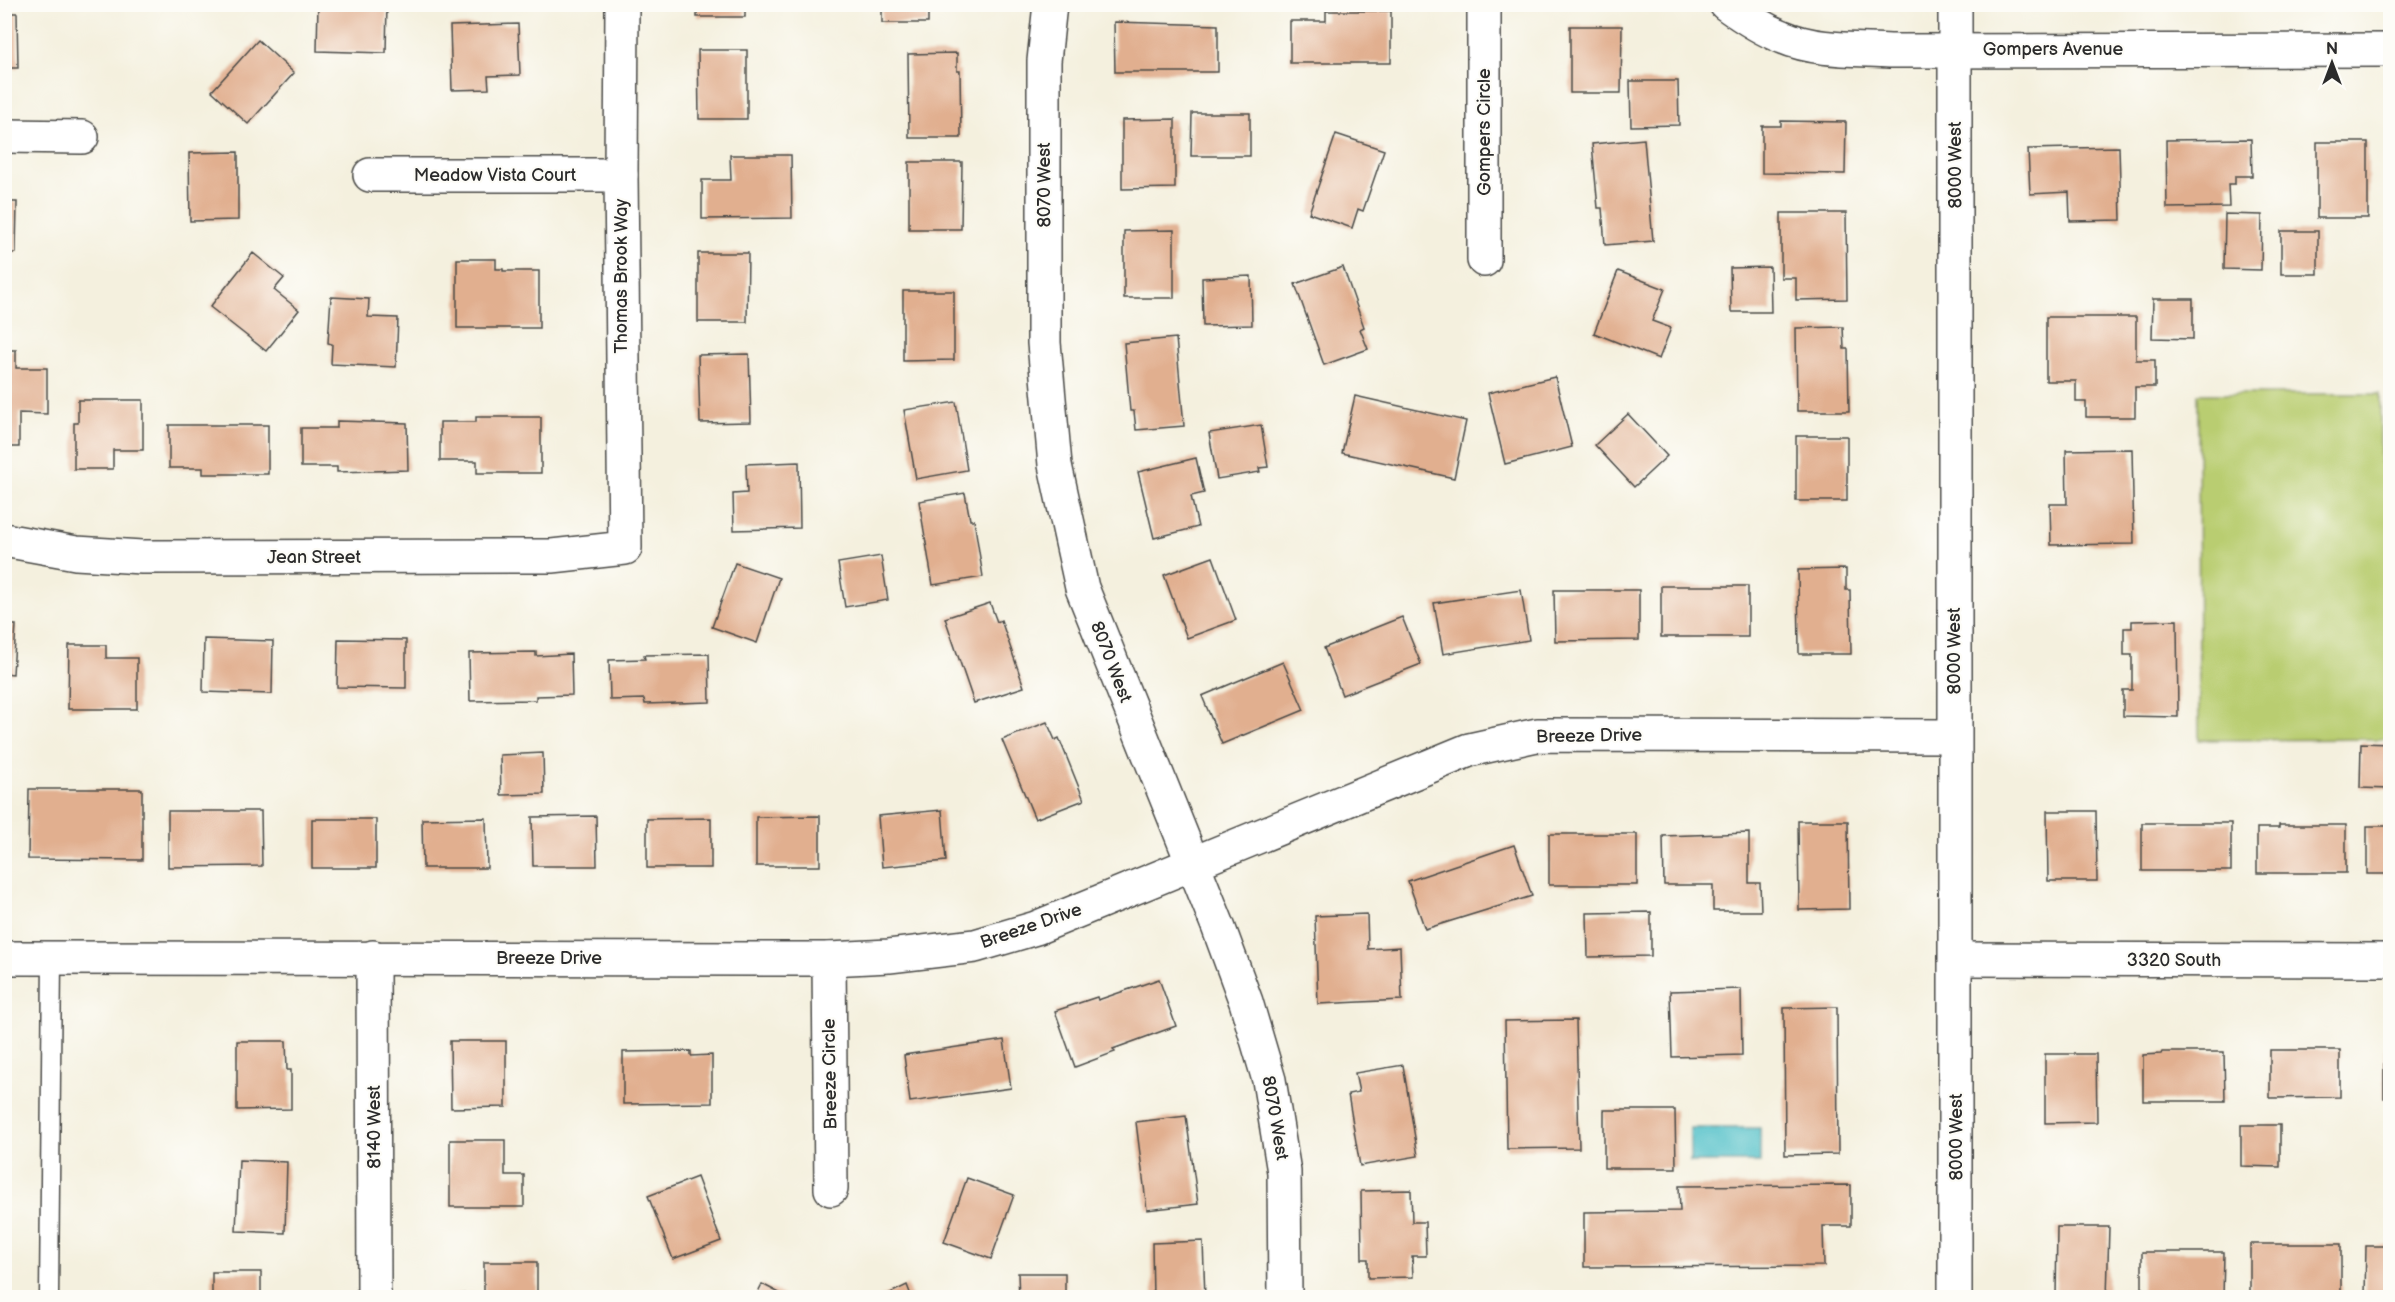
<svg xmlns="http://www.w3.org/2000/svg" width="2395" height="1302" font-family="'Balsamiq Sans',sans-serif">
  <style>
    .green { fill: #b9cd71; stroke: #727c4e; stroke-width: 1.5 }
    .water { fill: #53c1c9; stroke: #3f767a; stroke-width: 1.5 }
    .building { fill: #e1af8f }
    .lines { fill: none; stroke-linecap: round; stroke-linejoin: round }
    .service-casing { stroke: #494946; stroke-width: 21 }
    .minor-casing { stroke: #494946; stroke-width: 36 }
    .tertiary-casing { stroke: #494946; stroke-width: 36 }
    .service { stroke: #fff; stroke-width: 18 }
    .minor { stroke: #fff; stroke-width: 33 }
    .tertiary { stroke: #fff; stroke-width: 33 }
    .labels { text-anchor: middle; dominant-baseline: central; stroke-width: 4.5; stroke-linejoin: round; paint-order: stroke }
    .street-label { font-size: 18px; fill: #2b2b2b; stroke: #fdfcf7 }
  </style>
  <rect width="100%" height="100%" fill="#fdfcf7"/>
  <filter id="ink" filterUnits="userSpaceOnUse"><feTurbulence type="fractalNoise" baseFrequency=".0167" numOctaves="2"/><feDisplacementMap in="SourceGraphic" scale="12" xChannelSelector="R" yChannelSelector="G"/><feConvolveMatrix kernelMatrix="1 2 1 2 8 2 1 2 1" color-interpolation-filters="sRGB"/></filter>
  <filter id="wash" filterUnits="userSpaceOnUse"><feTurbulence type="fractalNoise" baseFrequency=".008" numOctaves="4" result="noise"/><feDisplacementMap in="SourceGraphic" scale="24" xChannelSelector="R" yChannelSelector="G"/><feGaussianBlur stdDeviation="1.35" result="paint"/><feColorMatrix in="noise" values="0 0 0 0 0 0 0 0 0 0 0 0 0 0 0 0 0 1.4 0 .05"/><feComposite in="paint" operator="in"/></filter>
  <g filter="url(#wash)">
    <rect width="100%" height="100%" fill="#f4f0de"/>
    <polygon class="green" points="2198,394 2380,394 2380,463 2390,463 2390,739 2199,740"/>
    <rect class="water" x="1690" y="1128" width="70" height="34"/>
    <g id="blocks">
      <g class="building">
        <polygon points="318,4 387,4 386,53 317,51"/>
        <rect x="697" y="4" width="48" height="13"/>
        <rect x="882" y="4" width="46" height="19"/>
        <polygon points="1326,11 1391,11 1391,63 1290,63 1290,21 1326,21"/>
        <polygon points="4,13 17,13 18,68 4,68"/>
        <polygon points="1114,22 1218,25 1218,72 1115,72"/>
        <polygon points="518,24 520,75 488,76 489,89 452,90 450,26"/>
        <polygon points="1570,26 1622,26 1621,93 1570,93"/>
        <polygon points="258,40 294,73 248,124 212,91"/>
        <polygon points="698,50 747,50 747,119 699,119"/>
        <polygon points="957,53 957,71 960,71 961,138 909,138 908,54"/>
        <polygon points="1630,81 1678,81 1679,125 1631,126"/>
        <polygon points="1192,113 1250,113 1250,156 1191,156"/>
        <polygon points="1175,119 1175,188 1122,189 1122,120"/>
        <polygon points="1781,121 1846,122 1845,174 1762,173 1762,126 1781,126"/>
        <polygon points="1336,134 1384,150 1363,211 1358,209 1352,228 1309,213"/>
        <polygon points="1644,139 1653,241 1605,245 1602,208 1598,208 1592,144"/>
        <polygon points="2251,139 2252,176 2235,176 2235,184 2228,184 2229,207 2167,208 2166,140"/>
        <rect x="2317" y="142" width="51" height="76"/>
        <polygon points="2119,147 2121,220 2070,221 2069,192 2030,194 2028,149"/>
        <polygon points="238,152 238,220 190,221 189,153"/>
        <polygon points="730,155 791,155 792,218 702,219 702,180 731,180"/>
        <polygon points="909,162 962,162 961,229 909,229"/>
        <polygon points="4,202 17,202 16,253 4,253"/>
        <polygon points="1781,213 1846,213 1847,299 1796,300 1796,278 1781,278"/>
        <polygon points="2225,214 2262,215 2261,270 2224,269"/>
        <polygon points="1174,230 1174,298 1124,298 1124,231"/>
        <rect x="2281" y="231" width="37" height="43"/>
        <polygon points="253,253 284,278 274,290 299,310 266,351 210,307"/>
        <polygon points="698,253 748,253 747,322 698,322"/>
        <polygon points="457,259 496,259 496,269 503,269 503,271 539,271 539,328 457,328"/>
        <polygon points="1343,267 1364,327 1360,329 1368,349 1324,365 1295,284"/>
        <polygon points="1770,267 1771,312 1731,312 1730,268"/>
        <polygon points="1618,271 1665,289 1652,321 1671,328 1659,359 1594,333"/>
        <polygon points="1251,276 1252,325 1203,326 1202,278"/>
        <polygon points="903,291 954,291 954,360 903,361"/>
        <polygon points="331,297 369,299 368,317 398,318 396,367 331,364 332,344 328,343"/>
        <polygon points="2153,299 2193,299 2193,339 2152,338"/>
        <polygon points="2046,317 2136,317 2136,360 2155,360 2155,387 2135,387 2135,417 2086,417 2086,402 2076,402 2076,381 2046,381"/>
        <polygon points="1843,327 1844,349 1848,349 1849,411 1797,411 1796,328"/>
        <polygon points="1176,338 1184,426 1136,430 1134,411 1130,411 1124,343"/>
        <polygon points="4,350 16,350 16,368 47,368 47,414 19,413 19,447 4,447"/>
        <polygon points="749,354 751,422 700,423 698,355"/>
        <polygon points="1555,377 1572,447 1505,464 1488,393"/>
        <polygon points="1355,396 1466,421 1454,478 1342,453"/>
        <polygon points="78,400 143,400 143,450 113,450 113,469 74,469 74,423 78,423"/>
        <polygon points="956,402 967,470 916,479 904,410"/>
        <polygon points="1628,414 1667,456 1634,487 1595,445"/>
        <polygon points="476,417 541,417 541,473 477,473 477,461 440,461 440,422 476,422"/>
        <polygon points="337,421 407,423 408,470 337,472 337,467 301,467 301,428 337,428"/>
        <polygon points="169,425 268,425 268,474 203,474 203,468 169,468"/>
        <polygon points="1261,425 1268,467 1259,468 1260,472 1217,479 1209,433"/>
        <rect x="1796" y="436" width="51" height="65"/>
        <polygon points="2132,449 2134,544 2051,545 2050,504 2067,504 2066,450"/>
        <polygon points="1196,458 1204,493 1191,496 1198,527 1154,538 1138,472"/>
        <polygon points="799,462 800,528 734,530 733,494 747,493 746,464"/>
        <polygon points="965,493 970,520 974,520 983,577 933,585 919,501"/>
        <polygon points="881,556 888,600 845,607 838,563"/>
        <polygon points="1213,557 1236,620 1187,638 1164,575"/>
        <polygon points="735,563 779,578 757,643 712,627"/>
        <polygon points="1846,569 1846,590 1850,590 1851,654 1799,654 1798,570"/>
        <rect x="1661" y="586" width="87" height="51"/>
        <polygon points="1521,590 1529,640 1443,654 1434,603"/>
        <polygon points="1554,590 1639,590 1639,640 1555,641"/>
        <polygon points="990,603 997,622 1001,620 1024,687 974,703 945,618"/>
        <polygon points="1402,617 1421,664 1342,695 1324,648"/>
        <polygon points="2177,620 2178,717 2123,716 2123,690 2132,690 2132,655 2124,655 2124,628 2132,628 2132,621"/>
        <polygon points="4,625 16,625 13,674 4,673"/>
        <polygon points="204,639 273,641 272,694 203,692"/>
        <polygon points="338,639 406,640 406,688 337,687"/>
        <polygon points="69,645 106,645 106,658 137,658 137,709 68,709"/>
        <polygon points="536,652 536,656 571,654 572,695 536,696 536,700 470,701 469,653"/>
        <polygon points="709,654 710,702 645,704 644,699 610,700 609,660 645,659 644,655"/>
        <polygon points="1283,662 1304,710 1222,744 1202,696"/>
        <polygon points="1047,722 1055,740 1059,738 1084,800 1035,819 1002,740"/>
        <polygon points="2361,743 2390,744 2390,789 2360,788"/>
        <polygon points="543,753 544,794 501,795 500,755"/>
        <polygon points="29,789 142,789 142,860 28,859"/>
        <polygon points="942,810 946,861 882,867 878,816"/>
        <polygon points="168,811 261,811 262,866 168,867"/>
        <polygon points="2047,811 2096,811 2097,881 2048,881"/>
        <polygon points="596,816 597,866 533,866 532,817"/>
        <polygon points="820,816 820,866 756,866 756,817"/>
        <polygon points="486,818 487,868 423,868 422,819"/>
        <polygon points="711,818 711,868 647,868 647,819"/>
        <rect x="312" y="819" width="64" height="49"/>
        <polygon points="1798,821 1848,821 1849,909 1799,910"/>
        <rect x="2142" y="823" width="89" height="48"/>
        <polygon points="2279,825 2346,825 2346,873 2257,873 2257,828 2279,828"/>
        <rect x="2367" y="826" width="23" height="48"/>
        <polygon points="1749,833 1749,883 1760,883 1761,911 1713,911 1713,885 1664,885 1663,836"/>
        <rect x="1549" y="834" width="88" height="51"/>
        <polygon points="1514,845 1532,896 1425,929 1408,881"/>
        <polygon points="1651,912 1651,956 1588,957 1587,913"/>
        <polygon points="1367,914 1368,949 1400,947 1402,1000 1318,1004 1315,916"/>
        <polygon points="1159,979 1176,1026 1113,1049 1115,1052 1075,1067 1055,1011 1097,997 1098,1000"/>
        <polygon points="1741,989 1742,1055 1672,1057 1670,991"/>
        <polygon points="1837,1007 1838,1154 1785,1155 1784,1008"/>
        <polygon points="1576,1020 1579,1148 1507,1149 1505,1021"/>
        <polygon points="1004,1040 1011,1088 910,1102 904,1055"/>
        <polygon points="237,1041 286,1041 287,1070 291,1070 291,1109 237,1110"/>
        <polygon points="450,1041 506,1041 506,1107 451,1108"/>
        <rect x="2384" y="1049" width="6" height="49"/>
        <polygon points="2270,1050 2340,1050 2340,1097 2270,1098"/>
        <polygon points="691,1051 691,1056 712,1055 712,1103 623,1104 623,1052"/>
        <polygon points="2162,1052 2224,1052 2225,1101 2143,1101 2143,1055 2161,1054"/>
        <polygon points="2045,1054 2096,1054 2097,1122 2045,1123"/>
        <polygon points="1403,1065 1418,1156 1360,1166 1348,1094 1359,1092 1355,1073"/>
        <polygon points="1604,1110 1675,1110 1676,1168 1604,1168"/>
        <polygon points="1186,1116 1198,1204 1147,1210 1136,1122"/>
        <polygon points="2241,1125 2280,1125 2280,1167 2241,1166"/>
        <polygon points="450,1140 505,1140 505,1175 524,1175 524,1207 450,1207"/>
        <polygon points="239,1160 287,1162 285,1233 236,1231"/>
        <polygon points="697,1177 721,1241 673,1259 648,1196"/>
        <polygon points="967,1178 1014,1195 991,1259 944,1242"/>
        <polygon points="1851,1185 1851,1226 1823,1226 1824,1266 1584,1267 1584,1212 1680,1211 1679,1186"/>
        <polygon points="1411,1190 1412,1222 1425,1222 1426,1256 1412,1256 1413,1277 1368,1278 1368,1259 1362,1259 1361,1191"/>
        <polygon points="2057,1227 2109,1227 2107,1298 2056,1298"/>
        <polygon points="1203,1241 1205,1298 1153,1298 1152,1243"/>
        <rect x="2250" y="1244" width="91" height="52"/>
        <polygon points="2366,1246 2390,1246 2390,1297 2365,1296"/>
        <polygon points="2142,1252 2224,1252 2223,1298 2142,1298"/>
        <polygon points="484,1262 537,1262 537,1298 453,1298 453,1294 484,1293"/>
        <rect x="212" y="1272" width="49" height="26"/>
        <polygon points="1018,1273 1065,1273 1065,1298 1019,1298"/>
        <polygon points="762,1284 789,1298 755,1298"/>
        <polygon points="907,1285 912,1298 880,1298"/>
      </g>
    </g>
  </g>
  <g filter="url(#ink)">
    <use href="#blocks" fill-opacity="0" stroke="#494946" stroke-width="1.5"/>
    <g class="lines">
      <defs>
        <polyline id="service" points="49,1298 52,958"/>
        <g id="minor">
          <polyline points="1050,4 1044,61 1044,343 1055,465 1082,588 1218,926 1246,1002 1269,1080 1284,1172 1285,1298"/>
          <polyline points="1484,4 1484,260"/>
          <path d="M1726,4C1744,17 1762,29 1783,37C1815,51 1856,49 1890,51L2390,50"/>
          <polyline points="4,136 82,137"/>
          <polyline points="370,175 621,175"/>
          <polyline points="4,540 76,553 142,557 552,556 625,548 621,175 622,4"/>
          <polyline points="373,957 374,1298"/>
          <polyline points="4,958 829,959 889,956 975,946 1036,928 1469,750 1537,735 1954,736"/>
          <polyline points="829,959 831,1189"/>
          <polyline points="1957,959 2390,960"/>
        </g>
        <polyline id="tertiary" points="1955,4 1955,1298"/>
      </defs>
      <use href="#service" class="service-casing"/>
      <use href="#minor" class="minor-casing"/>
      <use href="#tertiary" class="tertiary-casing"/>
      <use href="#service" class="service"/>
      <use href="#minor" class="minor"/>
      <use href="#tertiary" class="tertiary"/>
    </g>
  </g>
  <g class="labels">
    <g class="street-label">
      <text x="2053" y="49">Gompers Avenue</text>
      <text transform="translate(1484 132) rotate(-90)">Gompers Circle</text>
      <text transform="translate(1955 165) rotate(-90)">8000 West</text>
      <text x="495" y="175">Meadow Vista Court</text>
      <text transform="translate(1044 185) rotate(-90)">8070 West</text>
      <text transform="translate(621 276) rotate(-90)">Thomas Brook Way</text>
      <text x="314" y="557">Jean Street</text>
      <text transform="translate(1954 651) rotate(-90)">8000 West</text>
      <text transform="translate(1111 662) rotate(69)">8070 West</text>
      <text transform="translate(1589 736) rotate(-1)">Breeze Drive</text>
      <text transform="translate(1031 926) rotate(-19)">Breeze Drive</text>
      <text x="549" y="958">Breeze Drive</text>
      <text x="2174" y="960">3320 South</text>
      <text transform="translate(830 1074) rotate(-91)">Breeze Circle</text>
      <text transform="translate(1275 1118) rotate(80)">8070 West</text>
      <text transform="translate(374 1127) rotate(-90)">8140 West</text>
      <text transform="translate(1956 1137) rotate(-90)">8000 West</text>
    </g>
  </g>
  <rect width="2395" height="1302" fill="none" stroke="#fdfcf7" stroke-width="24"/>
  <g transform="translate(2332 63)" stroke="#fdfcf7" stroke-width="4.5" paint-order="stroke">
  <path d="M0-4.5L10 22L0 15L-10 22Z" fill="#2b2b2b"/>
  <text y="-9" font-size="16" font-weight="bold" text-anchor="middle" fill="#2b2b2b">N</text>
  </g>
</svg>
